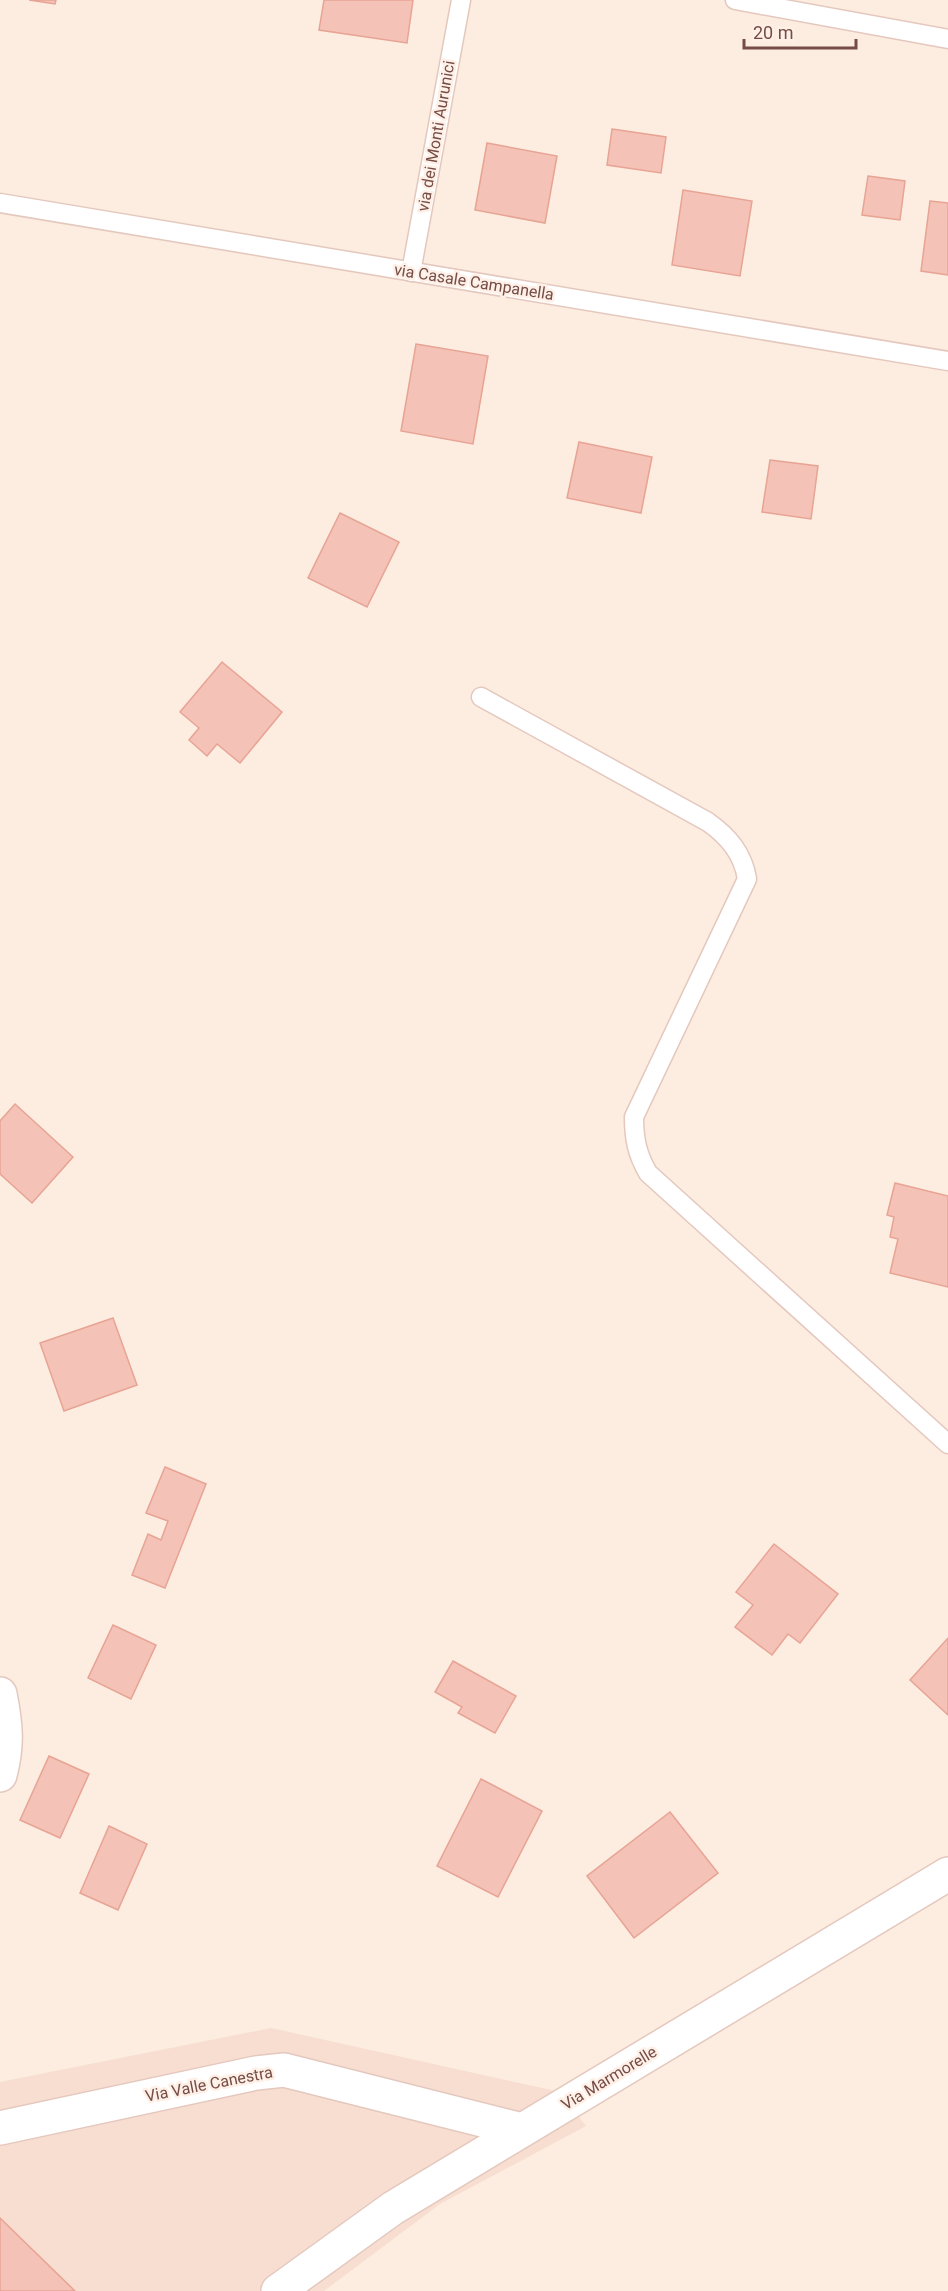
<svg xmlns="http://www.w3.org/2000/svg" width="948" height="2291" font-family="Roboto,sans-serif">
  <style>
    .residential { fill: #f7ded1 }
    .building { fill: #f4c2b6; stroke: #e7a495; stroke-width: 1.5 }
    .lines { fill: none; stroke-linecap: round; stroke-linejoin: round }
    .service-casing { stroke: #e4c8be; stroke-width: 21 }
    .minor-casing { stroke: #e4c8be; stroke-width: 36 }
    .service { stroke: #fff; stroke-width: 18 }
    .minor { stroke: #fff; stroke-width: 33 }
    .labels { text-anchor: middle; dominant-baseline: central; stroke-width: 5; stroke-linejoin: round; paint-order: stroke }
    .street-label { font-size: 16px; fill: #754d46; stroke: #fff0e7 }
  </style>
  <rect width="100%" height="100%" fill="#fdece0"/>
  <polygon class="residential" points="271,2028 560,2092 586,2126 440,2204 324,2291 0,2291 0,2082"/>
  <g class="building">
    <polygon points="29,0 56,0 55,4"/>
    <polygon points="324,0 413,0 407,43 319,30"/>
    <polygon points="612,129 666,137 661,173 607,165"/>
    <polygon points="487,143 557,156 545,223 475,210"/>
    <polygon points="868,176 905,181 900,220 862,215"/>
    <polygon points="683,190 752,201 740,276 672,265"/>
    <polygon points="930,201 948,203 948,275 921,271"/>
    <polygon points="416,344 488,356 473,444 401,431"/>
    <polygon points="579,442 652,457 641,513 567,498"/>
    <polygon points="770,460 818,466 811,519 762,512"/>
    <polygon points="340,513 399,542 367,607 308,578"/>
    <polygon points="222,662 282,712 240,763 217,744 207,756 189,740 199,728 180,712"/>
    <polygon points="15,1104 73,1157 32,1203 0,1174 0,1121"/>
    <polygon points="895,1183 948,1196 948,1287 890,1273 898,1239 890,1237 894,1217 887,1215"/>
    <polygon points="113,1318 137,1385 64,1411 40,1343"/>
    <polygon points="165,1467 206,1484 165,1588 132,1575 148,1534 161,1540 168,1521 146,1513"/>
    <polygon points="774,1544 838,1594 800,1643 788,1634 772,1655 735,1627 753,1605 736,1592"/>
    <polygon points="113,1625 156,1645 131,1699 88,1678"/>
    <polygon points="948,1638 948,1715 910,1680"/>
    <polygon points="453,1661 516,1696 495,1733 458,1713 462,1707 435,1692"/>
    <polygon points="49,1756 89,1774 60,1838 20,1820"/>
    <polygon points="481,1779 542,1811 498,1897 437,1866"/>
    <polygon points="670,1812 718,1873 634,1938 587,1876"/>
    <polygon points="109,1826 147,1844 118,1910 80,1893"/>
    <polygon points="0,2218 75,2291 0,2291"/>
  </g>
  <g class="lines">
    <defs>
      <g id="service">
        <polyline points="735,0 948,39"/>
        <polyline points="0,203 948,361"/>
        <polyline points="411,272 461,0"/>
        <path d="M481,697L708,822C729,837 743,854 747,879L634,1117C634,1139 637,1154 648,1173L948,1444"/>
      </g>
      <g id="minor">
        <path d="M0,1694C6,1725 8,1745 0,1775"/>
        <polyline points="0,2128 256,2073 284,2070 522,2130"/>
        <polyline points="278,2291 393,2208 948,1874"/>
      </g>
    </defs>
    <use href="#service" class="service-casing"/>
    <use href="#minor" class="minor-casing"/>
    <use href="#service" class="service"/>
    <use href="#minor" class="minor"/>
  </g>
  <g class="labels">
    <g class="street-label">
      <text transform="translate(436 136) rotate(-80)">via dei Monti Aurunici</text>
      <text transform="translate(474 282) rotate(9)">via Casale Campanella</text>
      <text transform="translate(609 2078) rotate(-31)">Via Marmorelle</text>
      <text transform="translate(209 2084) rotate(-11)">Via Valle Canestra</text>
    </g>
  </g>
  <path d="M744 39v9h112v-9" fill="none" stroke="#754d46" stroke-width="3"/>
  <text x="753" y="39" font-size="18" fill="#754d46" stroke="#fff0e7" stroke-width="4.5" paint-order="stroke">20 m</text>
</svg>
